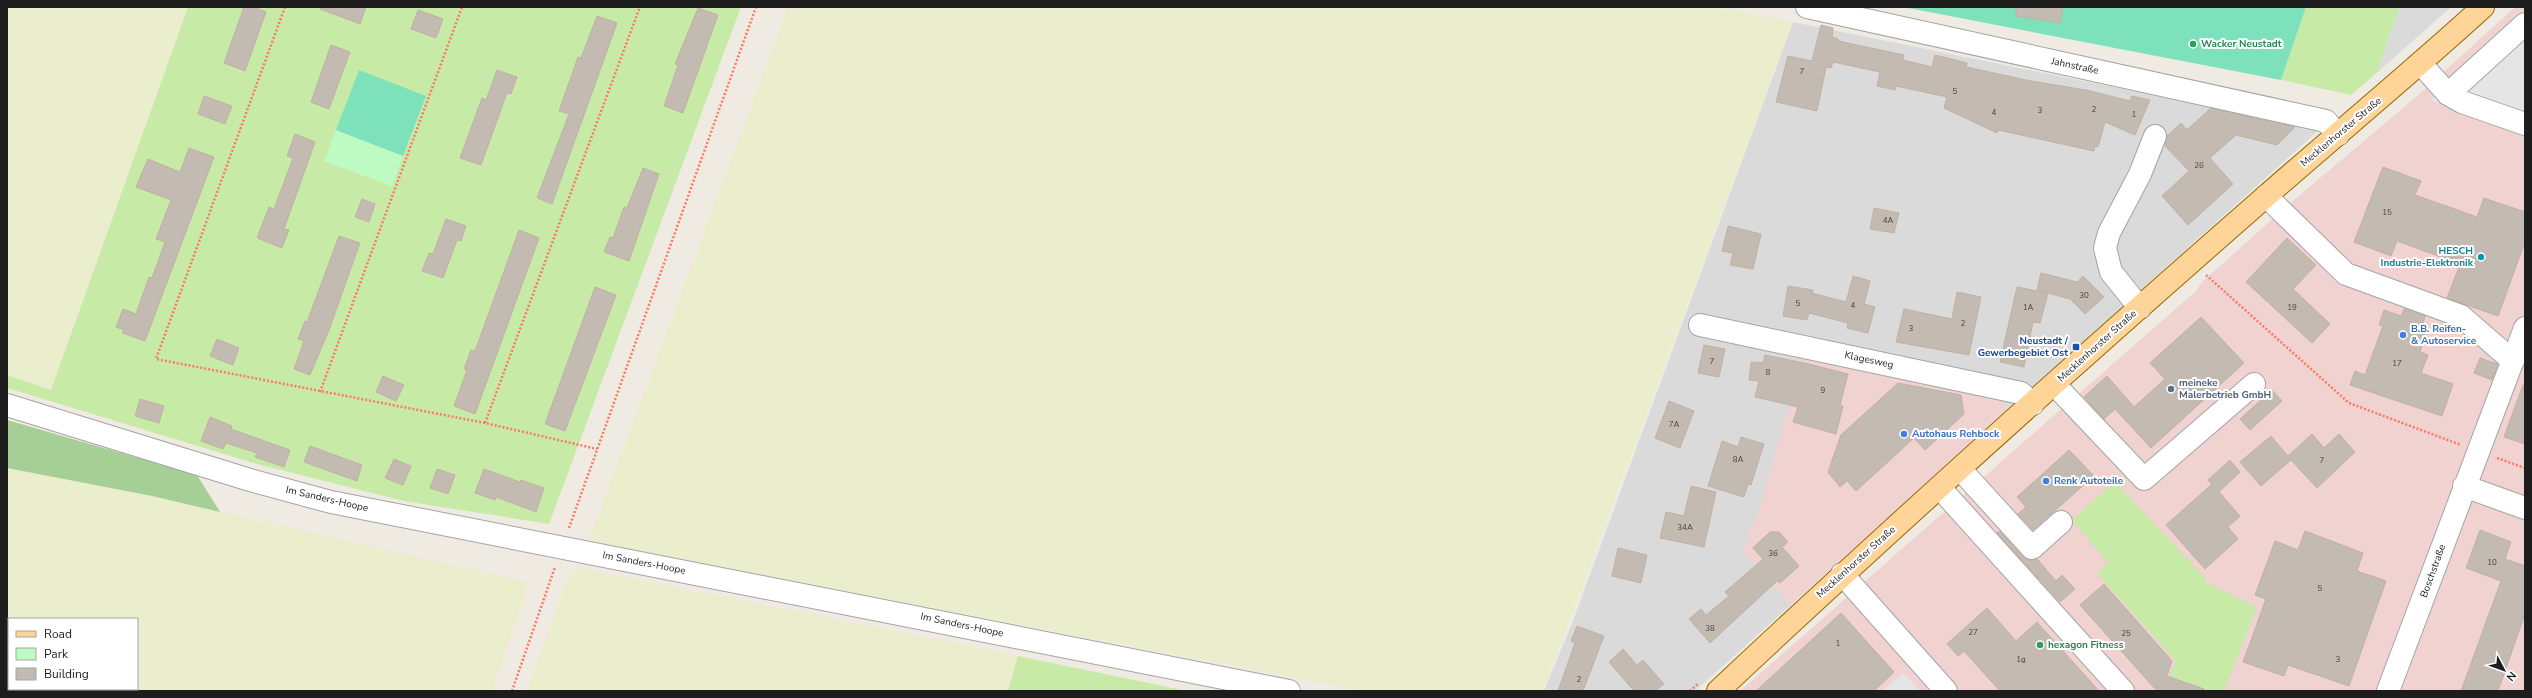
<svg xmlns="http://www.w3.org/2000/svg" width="2532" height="698" font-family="'Nunito Sans',sans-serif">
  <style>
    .residential { fill: #dbdada }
    .commercial { fill: #f0d2d1 }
    .farmland { fill: #ebeecd; fill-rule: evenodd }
    .grass { fill: #c7eba6 }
    .forest { fill: #a6cf96 }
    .park { fill: #bdfbc3 }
    .pitch { fill: #7de1bc }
    .parking { fill: #e5e5e5 }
    .building { fill: #c3bab2; stroke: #c1b1a4 }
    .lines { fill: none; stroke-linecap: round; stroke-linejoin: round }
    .minor-casing { stroke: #a4a4a4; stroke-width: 24 }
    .major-casing { stroke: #966700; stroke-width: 24 }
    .path { stroke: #fe7764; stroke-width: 2.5; stroke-dasharray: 2 2; stroke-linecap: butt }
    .minor { stroke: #fff; stroke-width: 22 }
    .major { stroke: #fed498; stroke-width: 22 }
    .leisure-dot { fill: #2e9e5b; stroke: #fff; stroke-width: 1.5 }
    .culture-dot { fill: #0f9aa8; stroke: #fff; stroke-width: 1.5 }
    .shop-dot { fill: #3f7fe0; stroke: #fff; stroke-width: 1.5 }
    .transit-dot { fill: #1a4fb4; stroke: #fff; stroke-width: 1.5 }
    .service-dot { fill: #5c6f8a; stroke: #fff; stroke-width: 1.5 }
    .labels { text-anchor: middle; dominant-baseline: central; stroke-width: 4; stroke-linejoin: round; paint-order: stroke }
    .number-label { font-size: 8px; fill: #464442 }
    .leisure-label { font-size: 10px; font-weight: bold; fill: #27864d; stroke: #fff; text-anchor: start }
    .street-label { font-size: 10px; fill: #1d1d1d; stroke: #fff }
    .culture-label { font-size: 10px; font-weight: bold; fill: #0d838f; stroke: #fff; text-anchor: end }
    .shop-label { font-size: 10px; font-weight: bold; fill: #366cbe; stroke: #fff; text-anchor: start }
    .transit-label { font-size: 10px; font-weight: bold; fill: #164399; stroke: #fff; text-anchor: end }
    .service-label { font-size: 10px; font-weight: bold; fill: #4e5e75; stroke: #fff; text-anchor: start }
  </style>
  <rect width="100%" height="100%" fill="#efebe2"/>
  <g class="residential">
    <polygon points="2400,7 2451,7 2380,70 2378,68"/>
    <polygon points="1793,22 2320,129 2008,409 1998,397 1755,527 1750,526 1744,553 1791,605 1695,691 1544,691 1573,621"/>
  </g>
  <g class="commercial">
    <polygon points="2515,7 2525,7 2525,691 1740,691 2196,291 2202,282 2294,200 2415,98"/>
    <polygon points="1803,356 1998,397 2008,409 1791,605 1744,553 1750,526 1755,526"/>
  </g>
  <g class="farmland">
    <polygon points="7,7 188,7 51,390 7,375"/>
    <polygon points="788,7 1714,7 1793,22 1543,691 1366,691 588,542"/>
    <path d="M7,468L152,496L529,583L492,691H7ZM9,619H137V689H9Z"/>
    <polygon points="578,568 1018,656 1008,691 527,691 563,589 569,576"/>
  </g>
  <g class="grass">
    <polygon points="188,7 741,7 549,524 404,501 257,464 7,388 7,375 51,390"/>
    <polygon points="2306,7 2400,7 2378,68 2380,70 2351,95 2281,80"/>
    <polygon points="2115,482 2206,579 2206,583 2257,607 2224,691 2210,691 2169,676 2176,661 2097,573 2108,563 2072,520"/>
    <polygon points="1018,656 1187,691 1008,691"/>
  </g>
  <polygon class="forest" points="7,420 197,475 220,512 152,496 7,468"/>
  <polygon class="park" points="336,130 403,156 392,186 324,161"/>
  <g class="pitch">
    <polygon points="1903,7 2306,7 2281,80"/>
    <polygon points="359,70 426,96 403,156 336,130"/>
  </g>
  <g class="parking">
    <polygon points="2525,16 2525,132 2430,100"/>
    <polygon points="1903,673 1920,691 1882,691"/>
  </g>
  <g class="building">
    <polygon points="244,7 253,7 266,12 245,71 224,63"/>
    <polygon points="320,7 366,7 360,24 320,9"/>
    <polygon points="2016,7 2063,7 2060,23 2016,16"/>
    <polygon points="698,8 718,15 683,113 664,106 678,65 675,64"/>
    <polygon points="418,10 443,19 436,38 411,29"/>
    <polygon points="597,16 617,23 552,204 537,198 569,114 559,111 578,57 581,58"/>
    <polygon points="1821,25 1833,28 1832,37 1838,39 1838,41 1904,55 1903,60 1932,67 1935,55 1967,63 1966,67 2031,81 2086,90 2130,101 2132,96 2150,100 2135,135 2105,122 2098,147 2095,146 2094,151 1998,130 1997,133 1944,108 1947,97 1896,86 1895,90 1877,86 1880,72 1833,62 1831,68 1826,67 1817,111 1776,102 1788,56 1812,61"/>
    <polygon points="331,45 350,52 329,109 311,102"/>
    <polygon points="497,70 517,77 511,94 507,93 481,165 460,158 482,98 486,100"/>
    <polygon points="204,96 232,106 225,124 198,114"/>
    <polygon points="2211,108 2295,127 2277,145 2236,135 2210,158 2233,184 2188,225 2162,196 2189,171 2165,146 2167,136 2181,123 2187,130"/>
    <polygon points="295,134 315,142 284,229 289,230 282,248 257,238 269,207 274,209 293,158 287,156"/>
    <polygon points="189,148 214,157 145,341 122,333 124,330 116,327 123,309 136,314 149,277 152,278 165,242 156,239 171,200 136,187 148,159 180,172"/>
    <polygon points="2383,167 2421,181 2415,195 2477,217 2484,198 2525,212 2525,242 2498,316 2447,298 2460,264 2397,241 2391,256 2354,242"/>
    <polygon points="643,168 659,174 629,261 604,252 610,237 613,238 624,207 627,208"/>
    <polygon points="362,199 375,204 369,222 355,217"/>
    <polygon points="1874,208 1899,213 1894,233 1870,229"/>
    <polygon points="446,219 466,226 461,241 457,240 443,278 422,271 429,253 433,254"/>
    <polygon points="1728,226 1761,234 1753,269 1730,265 1733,253 1722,251"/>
    <polygon points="519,230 539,238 475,414 454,406 467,370 464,369 471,350 475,351"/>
    <polygon points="339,236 360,243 329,330 310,375 294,369 304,341 298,339 305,321 307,322"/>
    <polygon points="2287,238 2316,265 2293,289 2330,324 2312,343 2246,282"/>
    <polygon points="2041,273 2077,282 2083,276 2104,297 2085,314 2070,299 2037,290"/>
    <polygon points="1853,276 1870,281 1864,304 1875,307 1868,333 1847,328 1848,323 1809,313 1807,320 1783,316 1788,286 1813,290 1812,293 1846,302"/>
    <polygon points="595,287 616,295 565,431 545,424"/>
    <polygon points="2017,287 2048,293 2040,323 2033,322 2024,367 2000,362"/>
    <polygon points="1957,292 1981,297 1969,355 1896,342 1904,309 1952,319"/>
    <polygon points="2404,309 2425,316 2421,329 2427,331 2420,352 2428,355 2421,373 2453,384 2442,416 2350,385 2355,371 2365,375 2383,326 2379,325 2384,310 2401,316"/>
    <polygon points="2201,317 2244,363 2151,448 2115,409 2104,419 2084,397 2107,376 2134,407 2165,379 2150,363"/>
    <polygon points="217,339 239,348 233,365 210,356"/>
    <polygon points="1704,345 1725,349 1719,377 1698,373"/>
    <polygon points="1765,355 1809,364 1848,374 1840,405 1843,406 1836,434 1793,422 1798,407 1755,397 1759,381 1749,380 1751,362 1763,363"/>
    <polygon points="2480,358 2498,364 2492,380 2474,373"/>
    <polygon points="383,376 404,385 396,401 376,392"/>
    <polygon points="1898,383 1961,395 1964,414 1925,450 1914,438 1856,491 1847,481 1840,487 1828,472 1841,435"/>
    <polygon points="2523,385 2525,385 2525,444 2504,437"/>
    <polygon points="2272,390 2282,401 2250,430 2240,419"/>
    <polygon points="140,399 164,406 159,423 135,416"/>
    <polygon points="1669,401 1694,411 1680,448 1655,438"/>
    <polygon points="210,417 232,426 231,429 290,450 284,467 255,457 257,453 226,443 223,449 201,441"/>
    <polygon points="2312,434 2324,448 2339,434 2355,452 2317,488 2291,460 2261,486 2240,462 2271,436 2288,456"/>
    <polygon points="1741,437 1764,444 1751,485 1748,484 1744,497 1708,486 1722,441 1738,447"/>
    <polygon points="310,446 362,465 357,481 304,462"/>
    <polygon points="2069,450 2094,476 2033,530 2018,514 2026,507 2017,497"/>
    <polygon points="394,459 411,466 403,485 385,478"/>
    <polygon points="2230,460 2240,472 2219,492 2240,516 2228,527 2238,539 2205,569 2166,525 2212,484 2208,480"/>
    <polygon points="437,469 455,475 448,494 430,488"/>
    <polygon points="484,469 520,482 521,480 544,488 536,512 496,497 495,500 475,493"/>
    <polygon points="1691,486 1716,492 1704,547 1660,538 1666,512 1684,516"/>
    <polygon points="2480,530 2511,542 2505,559 2525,566 2525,614 2498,691 2461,691 2501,581 2466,568"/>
    <polygon points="2000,531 2023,557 2029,560 2037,559 2056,581 2062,575 2075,589 2060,602 1997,533"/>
    <polygon points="2305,531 2363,553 2357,571 2386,581 2349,686 2288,665 2284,676 2243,662 2266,599 2255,595 2275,541 2298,550"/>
    <polygon points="1770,532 1779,532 1788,542 1782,547 1799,566 1780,583 1777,581 1710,643 1689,619 1701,609 1706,615 1729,596 1725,592 1763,559 1753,548"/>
    <polygon points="1618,548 1647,555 1641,583 1612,576"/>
    <polygon points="2104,584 2172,661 2167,676 2204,689 2204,691 2157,691 2080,605"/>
    <polygon points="1987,608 2016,641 2037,622 2099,691 2000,691 1964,651 1958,656 1947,644"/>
    <polygon points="1841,613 1894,672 1874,691 1756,691"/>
    <polygon points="1577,626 1604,636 1583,691 1558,691 1575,643 1571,641"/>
    <polygon points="1623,649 1637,665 1643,660 1664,684 1655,691 1634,691 1609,662"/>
  </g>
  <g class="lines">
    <defs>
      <g id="minor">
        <polyline points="1807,7 2326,121 2338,135"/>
        <polyline points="2421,64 2448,94 2525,24"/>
        <polyline points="2448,94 2462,102 2525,124"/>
        <polyline points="2266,196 2346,274 2461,316 2506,355 2514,359"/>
        <polyline points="2140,308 2111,272 2105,248 2109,233 2140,174 2155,136"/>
        <polyline points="1700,325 2021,393 2033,404"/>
        <polyline points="2054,384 2144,479 2254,384"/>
        <polyline points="7,405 250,480 331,502 1289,691"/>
        <polyline points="1960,469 2032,548 2061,522"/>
        <polyline points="2464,486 2525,508"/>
        <polyline points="1940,488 2123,691"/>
        <polyline points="1842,574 1946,691"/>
        <polyline points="2388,691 2525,328"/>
      </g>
      <path id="major" d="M1718,691C1897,523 2080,359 2265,197C2338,133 2412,72 2483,7"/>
    </defs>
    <use href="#minor" class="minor-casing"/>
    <use href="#major" class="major-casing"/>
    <g class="path">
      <polyline points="285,7 156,359 485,423 597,449"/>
      <polyline points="2206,275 2349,403 2461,445"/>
      <polyline points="320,392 462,7"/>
      <polyline points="485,423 640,7"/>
      <polyline points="2497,458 2525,468"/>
      <polyline points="569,528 756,7"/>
      <polyline points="512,691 555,567"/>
      <polyline points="1690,691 1699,683"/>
    </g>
    <use href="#minor" class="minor"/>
    <use href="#major" class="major"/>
  </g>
  <g class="leisure-dot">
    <circle cx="2193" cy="44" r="4"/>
    <circle cx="2040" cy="645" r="4"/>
  </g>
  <circle class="culture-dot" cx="2481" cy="257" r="4"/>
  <g class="shop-dot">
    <circle cx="2403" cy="335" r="4"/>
    <circle cx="1904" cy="434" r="4"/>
    <circle cx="2046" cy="481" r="4"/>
  </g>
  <rect class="transit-dot" x="2072" y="343" width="8" height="8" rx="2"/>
  <circle class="service-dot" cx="2171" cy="389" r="4"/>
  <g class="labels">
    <g class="number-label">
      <text x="1802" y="71">7</text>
      <text x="1955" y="91">5</text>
      <text x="2094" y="109">2</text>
      <text x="2040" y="110">3</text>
      <text x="1994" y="112">4</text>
      <text x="2134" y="114">1</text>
      <text x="2199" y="165">26</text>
      <text x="2387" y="212">15</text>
      <text x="1888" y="220">4A</text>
      <text x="2084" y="295">30</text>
      <text x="1798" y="303">5</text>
      <text x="1853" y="305">4</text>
      <text x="2028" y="307">1A</text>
      <text x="2292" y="307">19</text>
      <text x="1963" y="323">2</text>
      <text x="1911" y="328">3</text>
      <text x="1712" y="361">7</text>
      <text x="2397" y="363">17</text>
      <text x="1768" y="372">8</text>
      <text x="1823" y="390">9</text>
      <text x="1674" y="424">7A</text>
      <text x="1738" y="459">8A</text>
      <text x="2322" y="460">7</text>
      <text x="1685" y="527">34A</text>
      <text x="1773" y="553">36</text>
      <text x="2492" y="562">10</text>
      <text x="2320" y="588">5</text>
      <text x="1710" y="628">38</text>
      <text x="1973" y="632">27</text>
      <text x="2126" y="633">25</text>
      <text x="1838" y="643">1</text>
      <text x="2021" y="659">1g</text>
      <text x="2338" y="659">3</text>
      <text x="1579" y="679">2</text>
    </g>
    <g class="leisure-label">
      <text x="2201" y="44">Wacker Neustadt</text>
      <text x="2048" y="645">hexagon Fitness</text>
    </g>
    <g class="street-label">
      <text transform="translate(2075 66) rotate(12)">Jahnstraße</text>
      <text transform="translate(2341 132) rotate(-40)">Mecklenhorster Straße</text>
      <text transform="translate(2097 346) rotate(-42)">Mecklenhorster Straße</text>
      <text transform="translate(1869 360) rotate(12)">Klagesweg</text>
      <text transform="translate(327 499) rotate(13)">Im Sanders-Hoope</text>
      <text transform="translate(1856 562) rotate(-42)">Mecklenhorster Straße</text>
      <text transform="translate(644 563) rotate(11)">Im Sanders-Hoope</text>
      <text transform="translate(2433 571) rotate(-70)">Boschstraße</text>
      <text transform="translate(962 625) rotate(12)">Im Sanders-Hoope</text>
    </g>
    <g class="culture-label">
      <text x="2473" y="251">HESCH<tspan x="2473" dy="12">Industrie-Elektronik</tspan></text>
    </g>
    <g class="shop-label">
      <text x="2411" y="329">B.B. Reifen-<tspan x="2411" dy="12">&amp; Autoservice</tspan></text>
      <text x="1912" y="434">Autohaus Rehbock</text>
      <text x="2054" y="481">Renk Autoteile</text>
    </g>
    <g class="transit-label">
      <text x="2068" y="341">Neustadt /<tspan x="2068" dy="12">Gewerbegebiet Ost</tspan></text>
    </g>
    <g class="service-label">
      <text x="2179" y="383">meineke<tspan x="2179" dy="12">Malerbetrieb GmbH</tspan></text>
    </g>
  </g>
  <rect width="2532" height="698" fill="none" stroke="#1d1d1d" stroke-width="16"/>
  <rect x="8" y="618" width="130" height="72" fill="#ffffff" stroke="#a5a5a5"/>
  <rect x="16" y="631" width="20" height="6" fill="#fed498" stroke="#a5a5a5"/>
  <text x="44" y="638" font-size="12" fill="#1d1d1d">Road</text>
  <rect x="16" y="648" width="20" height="12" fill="#bdfbc3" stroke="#a5a5a5"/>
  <text x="44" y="658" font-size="12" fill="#1d1d1d">Park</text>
  <rect x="16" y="668" width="20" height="12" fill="#c3bab2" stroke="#a5a5a5"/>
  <text x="44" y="678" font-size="12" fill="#1d1d1d">Building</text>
  <g transform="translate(2504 670) rotate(131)" stroke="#ffffff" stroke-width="3" paint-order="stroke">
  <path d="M0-3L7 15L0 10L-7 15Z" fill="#1d1d1d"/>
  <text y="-6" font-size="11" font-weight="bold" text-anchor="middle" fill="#1d1d1d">N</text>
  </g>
</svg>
